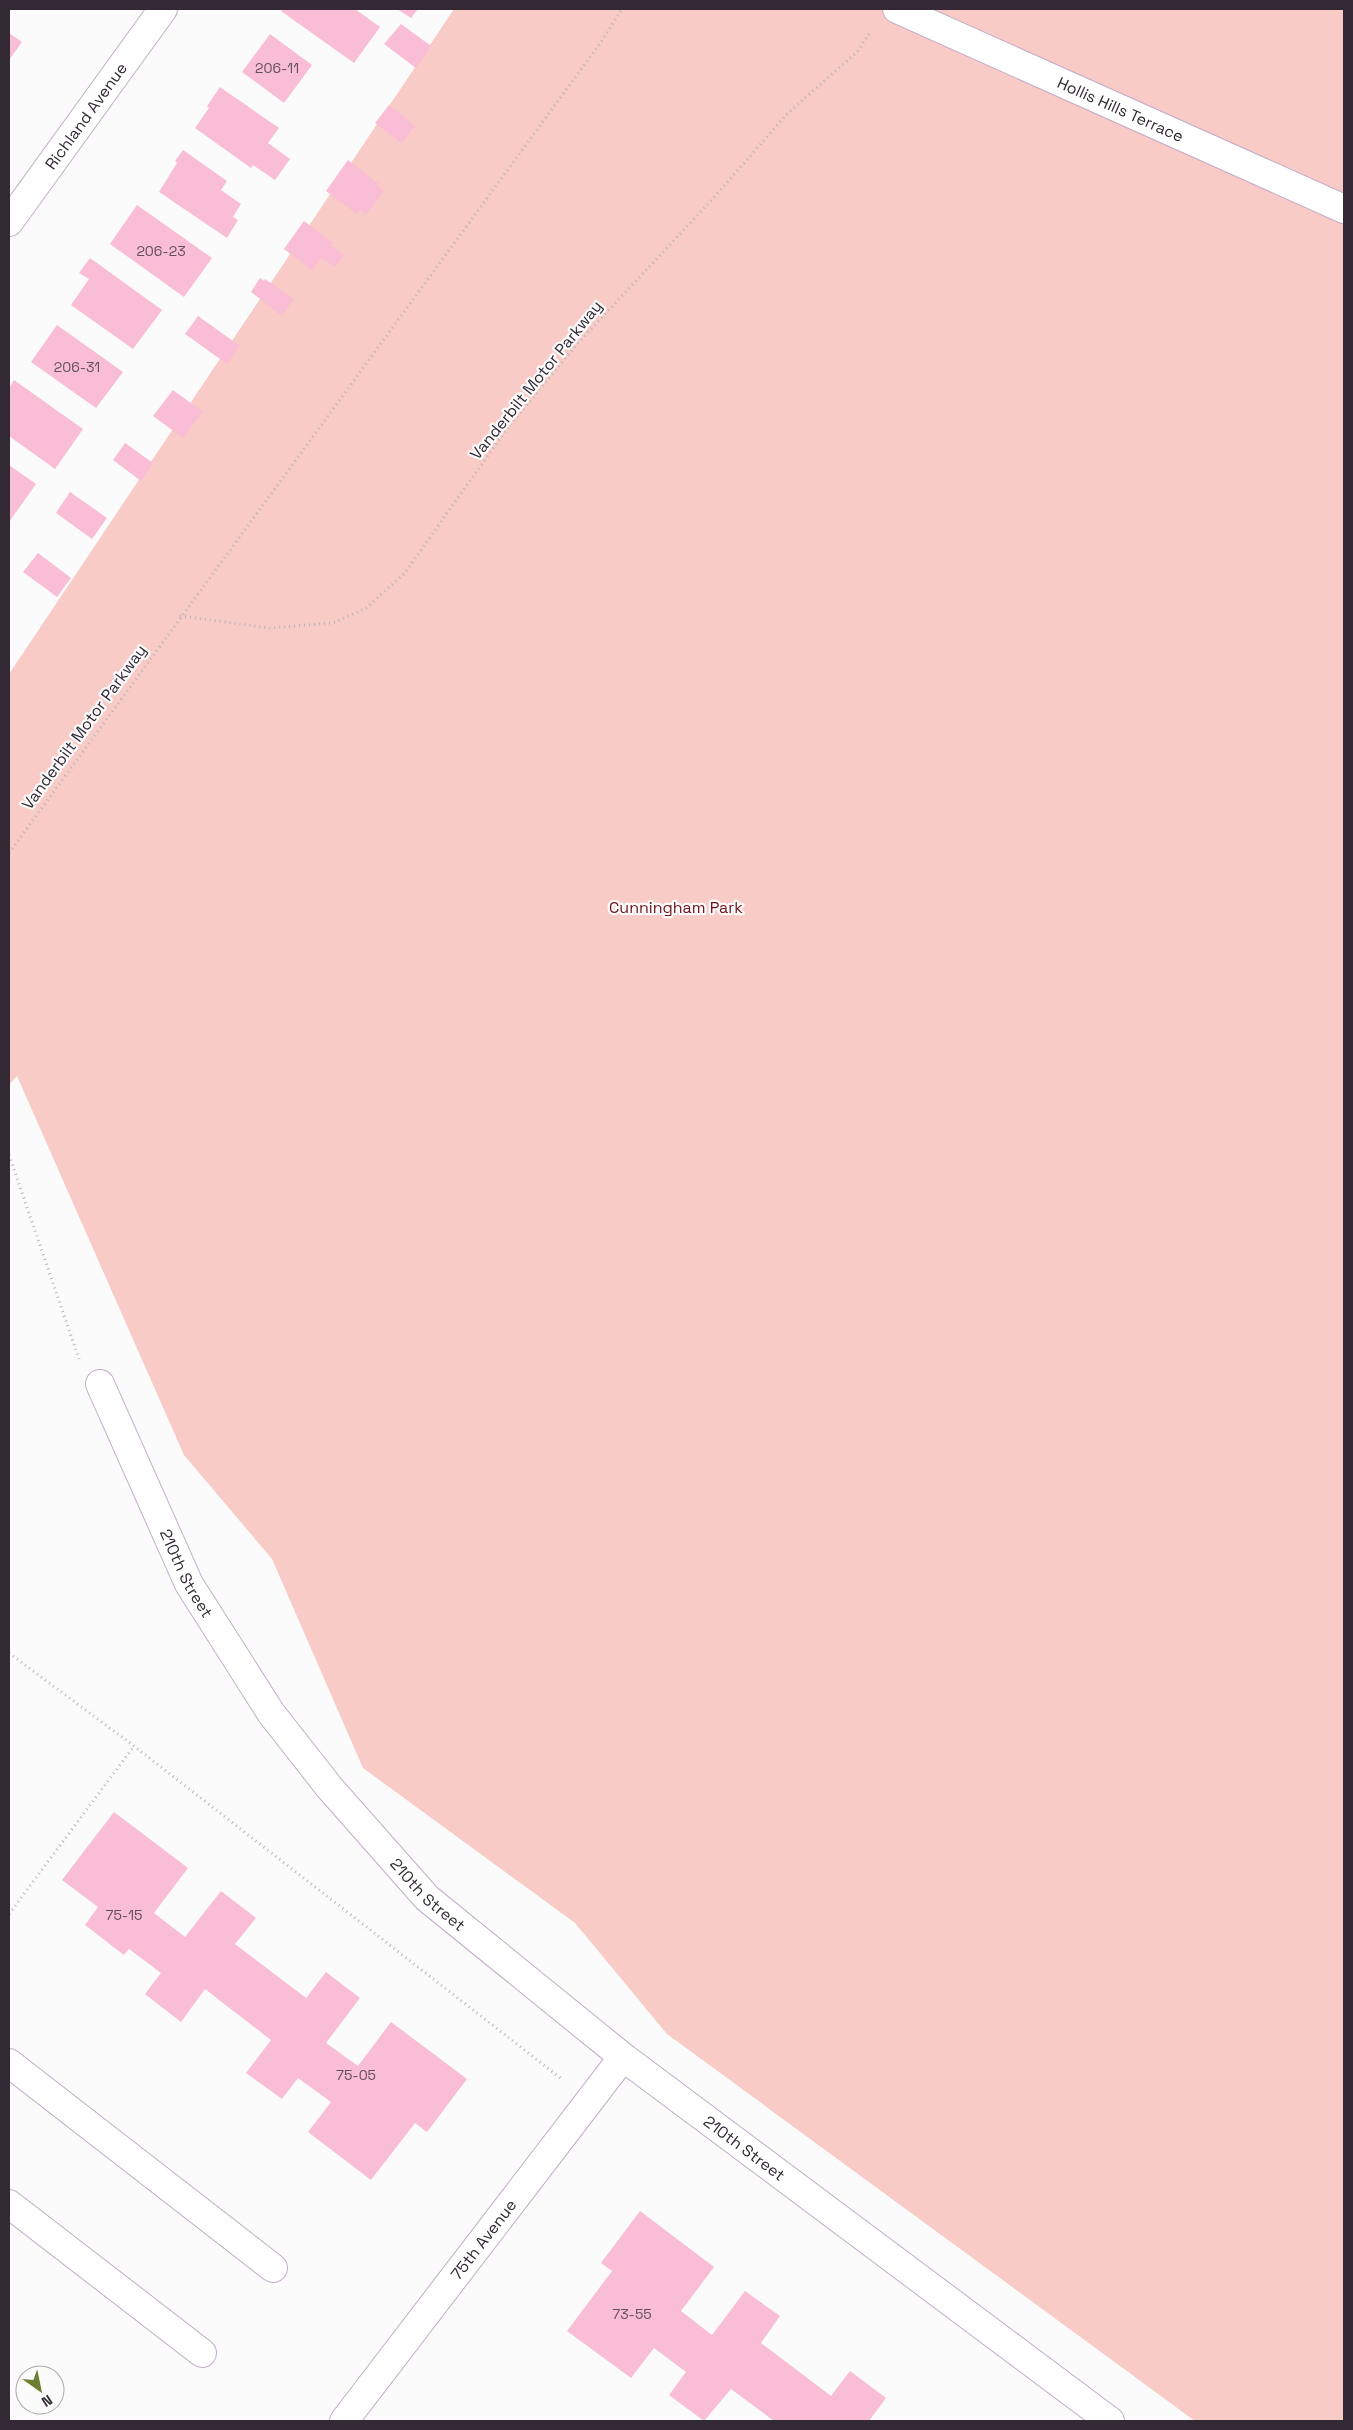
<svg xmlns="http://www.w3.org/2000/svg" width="1353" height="2430" font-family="'Space Grotesk',sans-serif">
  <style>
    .green { fill: #f9cbc6 }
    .building { fill: #f9bdd6 }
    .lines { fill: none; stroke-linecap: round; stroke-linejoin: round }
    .minor-casing { stroke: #c3acc8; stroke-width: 30 }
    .path { stroke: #b8b5b9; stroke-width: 3; stroke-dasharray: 1 4; stroke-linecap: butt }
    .minor { stroke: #fff; stroke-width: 28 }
    .labels { text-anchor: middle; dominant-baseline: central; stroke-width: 4.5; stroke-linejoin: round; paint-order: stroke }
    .number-label { font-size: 14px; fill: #644e5c }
    .street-label { font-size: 16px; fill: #322934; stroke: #fbfbfb }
    .park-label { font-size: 16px; fill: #6e1317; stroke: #fbfbfb }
  </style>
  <rect width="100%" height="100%" fill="#fbfbfb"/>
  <polygon class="green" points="454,9 1344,9 1344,2421 1195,2421 667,2034 575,1923 363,1768 272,1559 184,1455 17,1076 9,1085 9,674"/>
  <g class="building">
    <polygon points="283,9 355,9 380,27 354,63 281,11"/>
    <polygon points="397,9 418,9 411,18"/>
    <polygon points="401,24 431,46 416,68 384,44"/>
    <polygon points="9,33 22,42 9,60"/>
    <polygon points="270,34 312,65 284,103 242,72"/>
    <polygon points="220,87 279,128 268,143 290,159 275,180 253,165 251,168 195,128 209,108 207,106"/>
    <polygon points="389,105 415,126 402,143 375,123"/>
    <polygon points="183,150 227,181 221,190 241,204 233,217 238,220 227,238 159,192 177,163 175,161"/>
    <polygon points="348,160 379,184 377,186 384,191 366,215 360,210 357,214 326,191"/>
    <polygon points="137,205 212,258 184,297 110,244"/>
    <polygon points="304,221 333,243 331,246 344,255 335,267 321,258 312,270 284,249"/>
    <polygon points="90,258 162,310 133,349 71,305 89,279 79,273"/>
    <polygon points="260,278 264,281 265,279 294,299 282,316 251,292"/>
    <polygon points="198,316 240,346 227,364 185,334"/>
    <polygon points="57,325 123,372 96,408 31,362"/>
    <polygon points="14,380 83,429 55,469 9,436 9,388"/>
    <polygon points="173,390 203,412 183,438 153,416"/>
    <polygon points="125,443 153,463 141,481 113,460"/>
    <polygon points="9,465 36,484 9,522"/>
    <polygon points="70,492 107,518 92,539 56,513"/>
    <polygon points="38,553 71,578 57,597 23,572"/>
    <polygon points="114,1812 188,1868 154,1913 185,1937 221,1891 256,1918 235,1944 306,1998 326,1972 360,1998 326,2043 358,2066 391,2022 467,2079 427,2132 415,2123 371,2180 308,2132 331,2102 298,2078 282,2099 246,2073 271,2040 205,1989 181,2022 145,1994 161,1973 129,1949 124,1955 85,1925 98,1907 62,1880"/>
    <polygon points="640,2211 714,2267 681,2311 712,2335 745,2291 780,2316 761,2343 831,2396 850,2371 886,2398 869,2421 774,2421 731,2389 704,2421 669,2395 686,2372 654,2348 631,2378 567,2331 612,2271 601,2263"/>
  </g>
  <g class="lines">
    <defs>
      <g id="minor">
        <path id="s1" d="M897,9L1344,209"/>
        <path id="s2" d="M9,222L163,9"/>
        <path id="s3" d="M100,1384L189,1584L271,1713L329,1787L427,1898L623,2057L1110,2421"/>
        <polyline points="9,2063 273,2268"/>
        <polyline points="9,2204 202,2353"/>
        <path id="s4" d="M344,2421L623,2057"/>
      </g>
    </defs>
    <use href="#minor" class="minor-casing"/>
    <g class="path">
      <polyline points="180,616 270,628 333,623 366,608 404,574 506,430 578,343 708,204 788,113 857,52 871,31"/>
      <polyline points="9,853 601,42 622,9"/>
      <polyline points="9,1155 79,1359"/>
      <polyline points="9,1653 134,1746 563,2080"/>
      <polyline points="9,1914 134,1746"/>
    </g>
    <use href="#minor" class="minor"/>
  </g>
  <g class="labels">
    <g class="number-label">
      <text x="277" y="68">206-11</text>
      <text x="161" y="251">206-23</text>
      <text x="77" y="367">206-31</text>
      <text x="124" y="1915">75-15</text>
      <text x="356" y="2075">75-05</text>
      <text x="632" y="2314">73-55</text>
    </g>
    <g class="street-label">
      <text stroke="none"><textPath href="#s1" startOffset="245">Hollis Hills Terrace</textPath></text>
      <text stroke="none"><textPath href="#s2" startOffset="131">Richland Avenue</textPath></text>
      <text transform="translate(536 380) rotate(-51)">Vanderbilt Motor Parkway</text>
      <text transform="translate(84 727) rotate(-54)">Vanderbilt Motor Parkway</text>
      <text stroke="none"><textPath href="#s3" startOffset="208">210th Street</textPath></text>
      <text stroke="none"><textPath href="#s3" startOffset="612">210th Street</textPath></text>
      <text stroke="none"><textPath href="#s3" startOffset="1018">210th Street</textPath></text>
      <text stroke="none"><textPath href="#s4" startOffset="229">75th Avenue</textPath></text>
    </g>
    <g class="park-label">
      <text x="676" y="907">Cunningham Park</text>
    </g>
  </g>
  <rect width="1353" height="2430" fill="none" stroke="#322934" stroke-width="20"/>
  <g transform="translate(40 2390) rotate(147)"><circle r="24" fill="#fbfbfb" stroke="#aba7ab"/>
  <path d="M0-4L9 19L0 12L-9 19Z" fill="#6c7f2f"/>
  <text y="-8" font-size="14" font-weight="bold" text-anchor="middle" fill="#322934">N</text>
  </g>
</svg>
